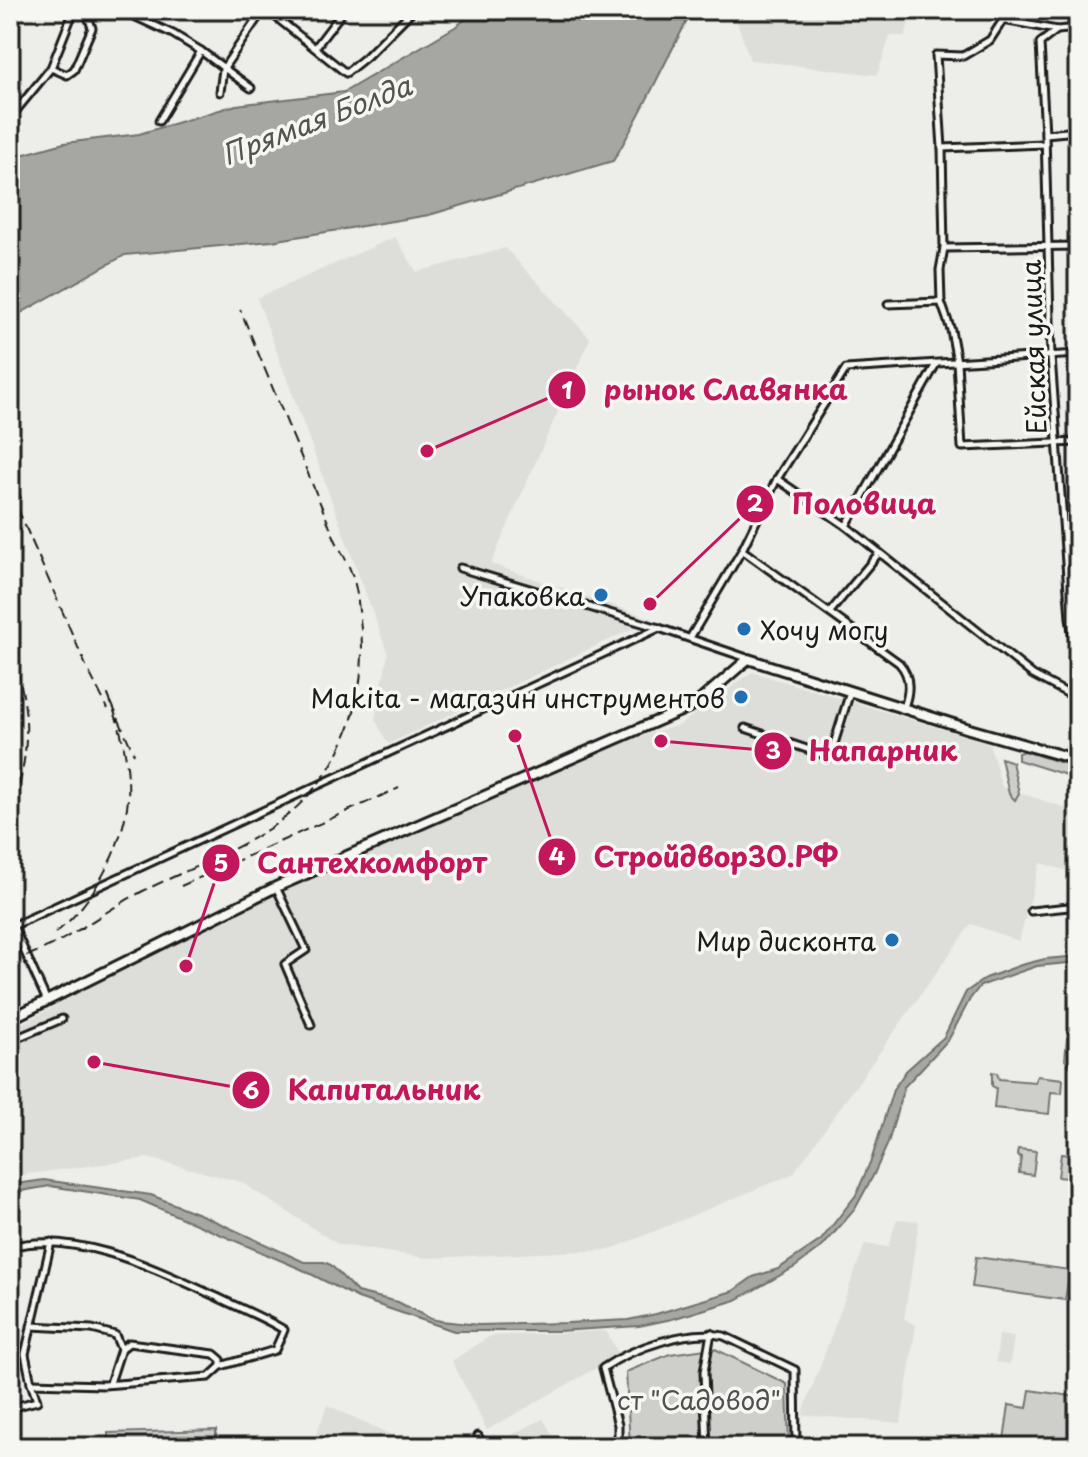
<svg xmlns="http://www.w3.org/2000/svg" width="1088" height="1457" font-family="'Playpen Sans',sans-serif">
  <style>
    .built { fill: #ddddda }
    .green { fill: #cececb; stroke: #757574; stroke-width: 2 }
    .water { fill: #a6a6a3; stroke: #6f6f6d; stroke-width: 2 }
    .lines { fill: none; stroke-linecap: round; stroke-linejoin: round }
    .minor-casing { stroke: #1c1c1c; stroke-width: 11 }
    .secondary-casing { stroke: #1c1c1c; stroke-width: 14 }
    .minor { stroke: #f6f6f2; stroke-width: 5 }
    .secondary { stroke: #f6f6f2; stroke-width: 8 }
    .rail { stroke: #1c1c1c; stroke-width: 2; stroke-dasharray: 12 6; stroke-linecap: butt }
    .poi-dot { fill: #1f6fb2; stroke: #f6f6f2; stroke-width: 3 }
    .labels { text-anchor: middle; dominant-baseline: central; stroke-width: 7; stroke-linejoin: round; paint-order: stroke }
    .street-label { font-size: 26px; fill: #1c1c1c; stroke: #f6f6f2 }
    .poi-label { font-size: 26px; fill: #1c1c1c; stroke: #f6f6f2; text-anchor: end }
    .park-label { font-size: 26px; fill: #515151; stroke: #f6f6f2 }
    .water-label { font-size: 28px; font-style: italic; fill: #535352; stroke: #f6f6f2 }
    .leader { fill: none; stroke: #c2185b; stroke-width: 3 }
    .callout-dot { fill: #c2185b; stroke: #f6f6f2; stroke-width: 3 }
    .mark-label { font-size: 24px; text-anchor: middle; font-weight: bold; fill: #fff }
    .callout-label { font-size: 28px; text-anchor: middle; font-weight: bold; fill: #c2185b; stroke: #f6f6f2; stroke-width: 7; stroke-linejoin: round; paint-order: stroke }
  </style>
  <rect width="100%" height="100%" fill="#edede9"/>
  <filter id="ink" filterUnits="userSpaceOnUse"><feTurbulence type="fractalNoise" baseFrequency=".0125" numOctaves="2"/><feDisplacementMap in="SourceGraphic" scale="16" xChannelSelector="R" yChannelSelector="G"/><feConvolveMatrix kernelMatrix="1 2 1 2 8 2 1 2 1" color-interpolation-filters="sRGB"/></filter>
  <g filter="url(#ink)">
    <g class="built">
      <polygon points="733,10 913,10 905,36 890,36 877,75 750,60"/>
      <polygon points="395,237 417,272 505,248 590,338 491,564 653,619 388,744 375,719 388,654 257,298"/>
      <polygon points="752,672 989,743 1002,787 1078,812 1078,874 1040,863 1019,941 971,924 793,1174 609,1250 427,1258 339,1245 241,1182 148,1158 28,1174 10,1182 10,1030 134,963 289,888 621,741 680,725"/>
      <polygon points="897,1219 919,1221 904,1319 916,1325 901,1423 802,1415 865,1244 888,1247"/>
      <polygon points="606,1331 619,1355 487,1430 452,1361 490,1336"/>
      <polygon points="999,1335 1014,1337 1010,1364 996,1362"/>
      <polygon points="327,1405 418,1447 312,1447"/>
      <polygon points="543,1419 560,1447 495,1447 494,1444"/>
    </g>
    <g class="green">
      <polygon points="1024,751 1072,766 1072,773 1066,775 1018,760 1018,753"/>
      <polygon points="1001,758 1012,762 1019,793 1015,800 1009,794"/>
      <polygon points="1067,1038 1078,1039 1078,1069 1072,1068 1065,1060"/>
      <polygon points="992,1072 997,1073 999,1079 1035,1082 1037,1076 1063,1079 1062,1093 1051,1092 1049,1114 994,1108 996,1088 992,1086"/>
      <polygon points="1018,1149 1036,1151 1033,1175 1019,1173 1021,1157 1017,1155"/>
      <polygon points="1061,1154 1078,1156 1076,1179 1058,1177"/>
      <polygon points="976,1257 1070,1270 1065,1300 972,1287"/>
      <polygon points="713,1348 787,1384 789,1447 630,1447 626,1372 670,1354"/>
      <polygon points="1030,1390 1078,1397 1078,1447 1003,1447 1009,1405 1027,1408"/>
      <polygon points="216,1430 216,1447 108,1447 108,1433"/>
    </g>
    <g class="water">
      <path d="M478,10H693C665,60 643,112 613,161L429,215L272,241L125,255L10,319V158L64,143L139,134L236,105L344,92L455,27Z"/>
      <polygon points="1078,956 1078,962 1037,966 980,986 970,999 949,1039 904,1087 888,1143 874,1174 855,1209 823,1246 795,1267 736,1300 672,1319 639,1326 558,1331 454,1331 358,1298 303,1270 140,1200 50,1186 10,1193 10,1187 16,1184 44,1180 151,1195 204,1216 304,1262 324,1262 331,1265 357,1292 398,1302 431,1319 441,1321 479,1325 567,1323 628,1320 656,1314 733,1291 753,1277 778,1269 821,1240 856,1195 872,1158 893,1090 906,1071 944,1037 966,992 986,978 1021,965 1045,959"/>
    </g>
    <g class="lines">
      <defs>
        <g id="minor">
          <polyline points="121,10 173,34 201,51 251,88"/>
          <polyline points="267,10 346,73 366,57 413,10"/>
          <polyline points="1078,28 1057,30 1003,20 990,40 963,56 936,55 942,148 944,248 940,270 941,302 951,330 957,362 962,447 1078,442"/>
          <polyline points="1057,30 1040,43 1045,134 1051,357 1070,618 1078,669"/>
          <polyline points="315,48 344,10"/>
          <polyline points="51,68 67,75 74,70 92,28 86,10"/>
          <polyline points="220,92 223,69 263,10"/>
          <polyline points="10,118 51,68 74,10"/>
          <polyline points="159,121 201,51"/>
          <polyline points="1045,134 1078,131"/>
          <polyline points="942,148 1045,144"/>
          <polyline points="944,248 1078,246"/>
          <polyline points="888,304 941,302"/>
          <polyline points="777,479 846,526 1033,675 1078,699"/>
          <polyline points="846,526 936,364"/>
          <polyline points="1066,546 1078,545"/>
          <path d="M742,550L899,663C911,676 910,691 904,707"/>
          <polyline points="460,568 659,628 747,658"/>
          <polyline points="830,612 879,553"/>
          <polyline points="690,638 742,550 777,479 846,369 1078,354"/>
          <polyline points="745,728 830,757 850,692"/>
          <polyline points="276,887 306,950 285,964 311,1025"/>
          <polyline points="1031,911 1078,906"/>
          <polyline points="10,919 47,1001"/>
          <polyline points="13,926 659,628"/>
          <polyline points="10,1041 62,1019"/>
          <path d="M10,1247C77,1229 157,1270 217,1297C239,1308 263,1317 284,1330L275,1350L221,1366L209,1377L104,1385L31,1383L37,1401L10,1408"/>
          <polyline points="31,1326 92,1329 115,1335 121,1349 110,1383"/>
          <polyline points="121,1349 129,1343 214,1354 221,1360 221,1366"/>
          <polyline points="31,1383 25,1354 51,1242"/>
          <polyline points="478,1436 484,1447"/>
          <path d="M618,1447V1425L603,1368C633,1348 688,1328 724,1336L795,1370L796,1447"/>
          <polyline points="707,1447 704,1372 711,1333"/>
        </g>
        <polyline id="secondary" points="10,1019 276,887 696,704 748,659 969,729 1078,760"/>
      </defs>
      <use href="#minor" class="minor-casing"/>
      <use href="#secondary" class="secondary-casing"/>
      <use href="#minor" class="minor"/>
      <use href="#secondary" class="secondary"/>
      <g class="rail">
        <polyline points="10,471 22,501"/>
        <polyline points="10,491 87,668 108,709"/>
        <path d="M10,651C35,715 28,758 10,822"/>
        <polyline points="10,694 15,735 14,756"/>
        <polyline points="181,886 399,788"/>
        <path d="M55,933C92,906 124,845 128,799C130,763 121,727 108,695L134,754"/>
        <path d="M10,963C28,955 48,948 65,938C91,923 116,905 143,891C186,870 233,853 273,826C342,779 370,699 360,619C358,603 357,586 351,572C347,560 340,550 335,539L240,309"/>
      </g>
    </g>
  </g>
  <g class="poi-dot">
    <circle cx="601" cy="595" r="8"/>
    <circle cx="744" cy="629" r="8"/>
    <circle cx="741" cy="697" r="8"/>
    <circle cx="892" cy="940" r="8"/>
  </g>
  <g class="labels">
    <g class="street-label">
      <text transform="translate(1033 347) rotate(-92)">Ейская улица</text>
    </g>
    <g class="poi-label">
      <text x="585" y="595">Упаковка</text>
      <text x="760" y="629" text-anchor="start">Хочу могу</text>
      <text x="725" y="697">Makita - магазин инструментов</text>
      <text x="876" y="940">Мир дисконта</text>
    </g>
    <g class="park-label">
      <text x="699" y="1399">ст "Садовод"</text>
    </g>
    <g class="water-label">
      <text transform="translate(316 119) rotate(-21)">Прямая Болда</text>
    </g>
  </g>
  <path class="leader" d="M427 451L567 390M650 604L755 504M661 741L773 751M515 736L557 857M186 966L221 863M94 1062L251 1090"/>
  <g class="callout-dot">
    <circle cx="427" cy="451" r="8"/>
    <circle cx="650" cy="604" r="8"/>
    <circle cx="661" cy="741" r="8"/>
    <circle cx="515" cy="736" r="8"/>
    <circle cx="186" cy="966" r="8"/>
    <circle cx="94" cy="1062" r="8"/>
    <circle cx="567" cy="390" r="20"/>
    <circle cx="755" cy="504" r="20"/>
    <circle cx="773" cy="751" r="20"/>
    <circle cx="557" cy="857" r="20"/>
    <circle cx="221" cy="863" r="20"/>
    <circle cx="251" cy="1090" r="20"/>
  </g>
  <g class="mark-label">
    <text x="567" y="399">1</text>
    <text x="755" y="512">2</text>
    <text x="773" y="759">3</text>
    <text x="557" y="865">4</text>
    <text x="221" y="872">5</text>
    <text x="251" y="1099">6</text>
  </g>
  <g class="callout-label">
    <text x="726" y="400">рынок Славянка</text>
    <text x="864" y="514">Половица</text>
    <text x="883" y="761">Напарник</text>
    <text x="716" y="867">Стройдвор30.РФ</text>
    <text x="372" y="873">Сантехкомфорт</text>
    <text x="384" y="1100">Капитальник</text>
  </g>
  <rect width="1088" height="1457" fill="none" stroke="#f6f6f2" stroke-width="40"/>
  <rect x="20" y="20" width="1048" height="1417" fill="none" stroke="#1c1c1c" stroke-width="3" filter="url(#ink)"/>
</svg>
